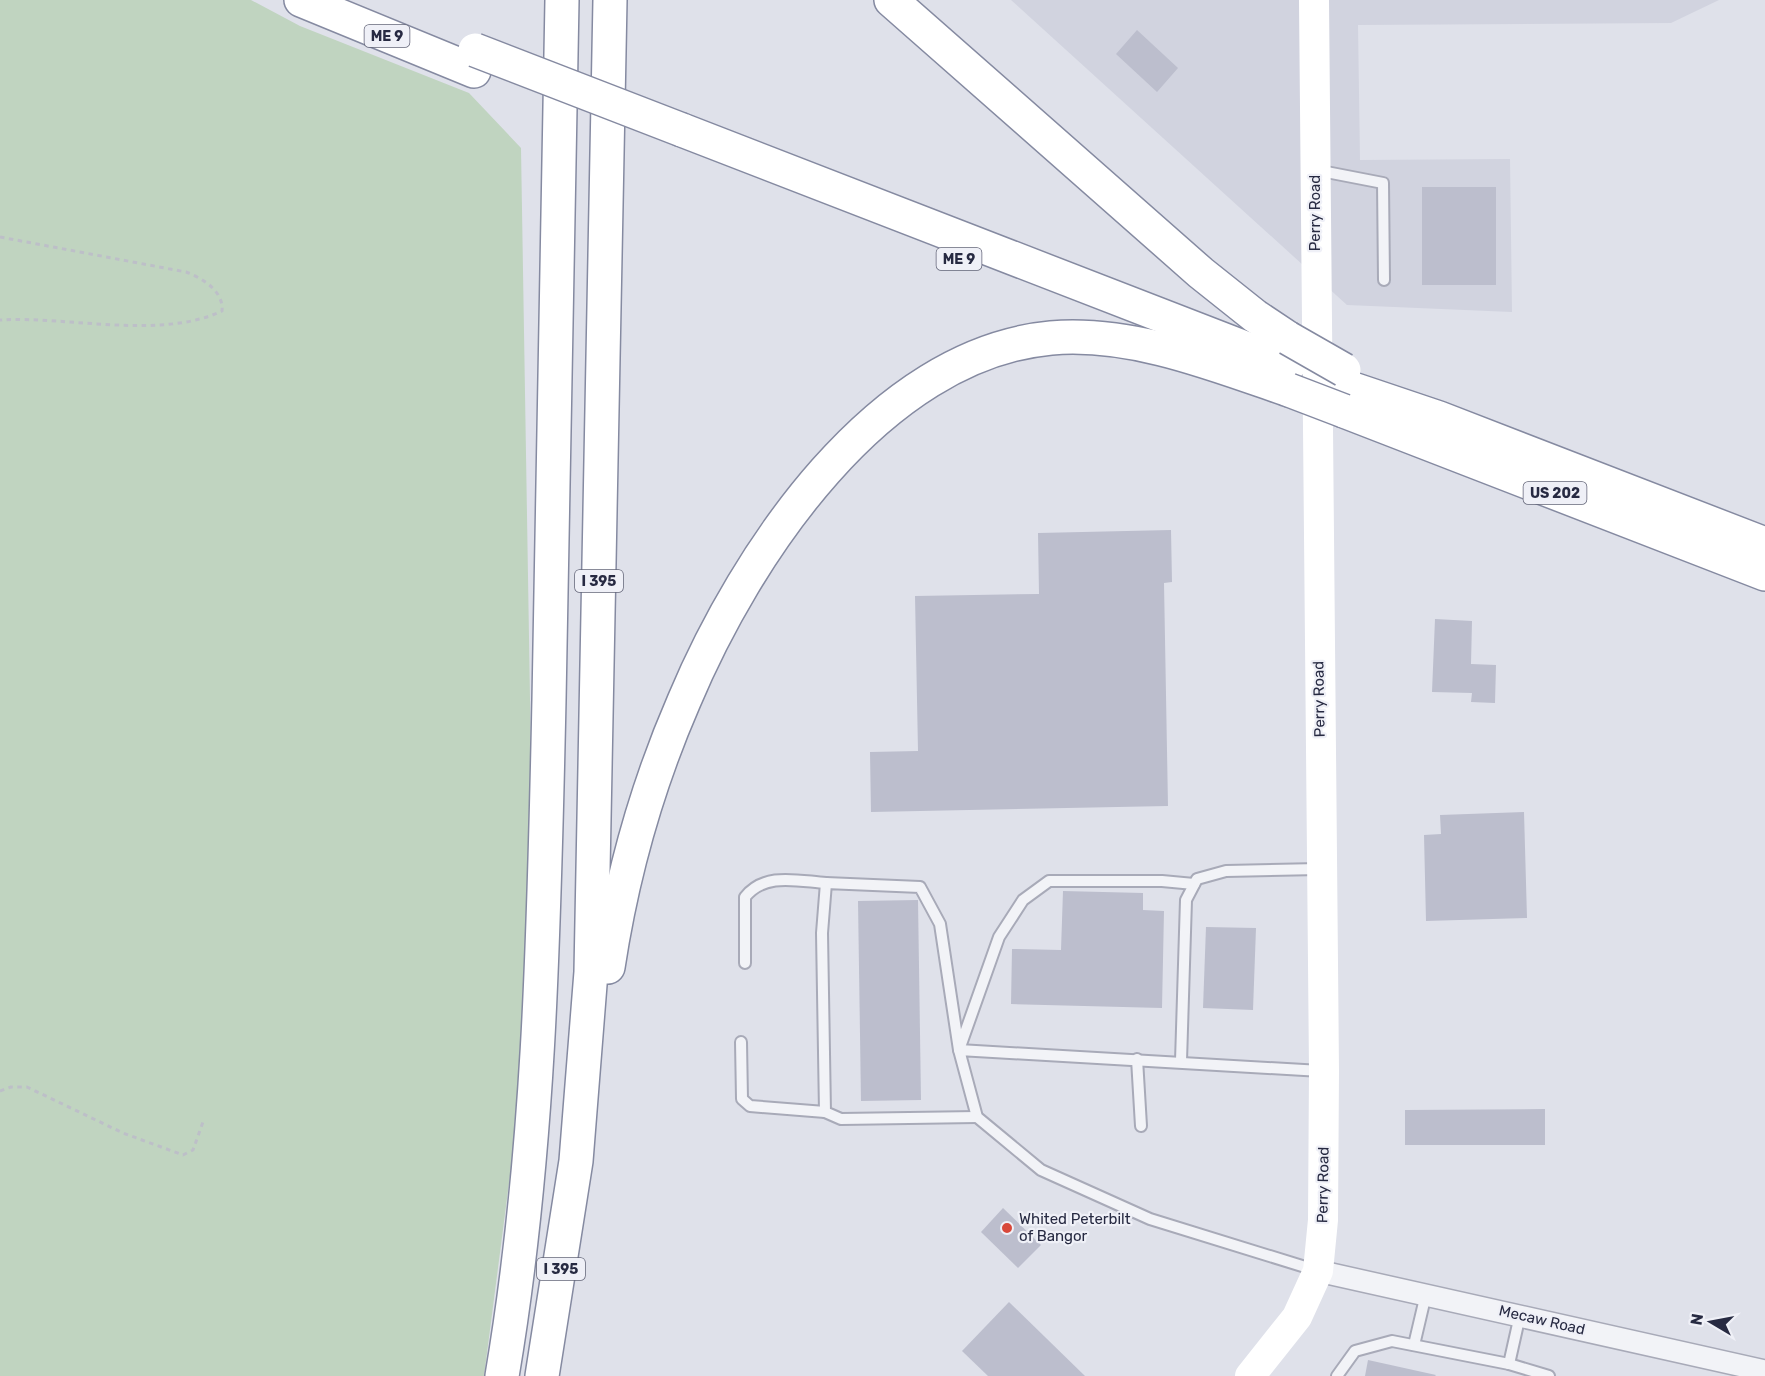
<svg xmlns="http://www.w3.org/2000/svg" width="1765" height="1376" font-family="Rubik,sans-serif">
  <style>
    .built { fill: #d1d3df }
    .green { fill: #c0d4c0 }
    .building { fill: #bcbecd }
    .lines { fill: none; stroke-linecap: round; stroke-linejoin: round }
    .lane-casing { stroke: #a8aab8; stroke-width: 14 }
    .street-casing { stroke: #a8aab8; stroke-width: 24 }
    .highway-casing { stroke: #858aa1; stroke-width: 36 }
    .path { stroke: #bdbfc8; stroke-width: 3; stroke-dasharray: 4.5 4.5; stroke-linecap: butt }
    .lane { stroke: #f2f3f7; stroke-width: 10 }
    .street { stroke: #f2f3f7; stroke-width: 21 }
    .secondary { stroke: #fff; stroke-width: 30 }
    .highway { stroke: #fff; stroke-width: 33 }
    .highway-bridge-casing { stroke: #858aa1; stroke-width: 36; stroke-linecap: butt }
    .highway-bridge { stroke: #fff; stroke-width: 33 }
    .poi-dot { fill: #d8483a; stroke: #eff0f7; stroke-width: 2 }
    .labels { text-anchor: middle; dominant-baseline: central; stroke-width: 4.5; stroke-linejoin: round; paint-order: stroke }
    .shield { fill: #eff0f7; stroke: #636578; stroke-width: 1.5 }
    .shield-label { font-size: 14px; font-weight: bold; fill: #272a42 }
    .street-label { font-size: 15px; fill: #272a42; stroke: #eff0f7 }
    .poi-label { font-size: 15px; fill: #272a42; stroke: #eff0f7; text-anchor: start }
  </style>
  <rect width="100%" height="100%" fill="#dfe1ea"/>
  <polygon class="built" points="1011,0 1719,0 1671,23 1358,25 1360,160 1510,159 1512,312 1347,305"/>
  <polygon class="green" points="0,0 251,0 300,26 469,93 521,148 533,882 516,1129 484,1376 0,1376"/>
  <g class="building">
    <polygon points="1137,30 1178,68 1157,92 1116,54"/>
    <rect x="1422" y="187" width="74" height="98"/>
    <polygon points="1171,530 1172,582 1164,583 1168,806 871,812 870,752 918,751 915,596 1039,594 1038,533"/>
    <polygon points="1435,619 1472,621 1471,664 1496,665 1495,703 1471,702 1472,693 1432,692"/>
    <polygon points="1524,812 1527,918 1426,921 1424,835 1441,834 1440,815"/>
    <polygon points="1063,891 1143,893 1143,910 1164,911 1162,1008 1011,1004 1012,949 1061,950"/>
    <polygon points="918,900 921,1100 861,1101 858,901"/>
    <polygon points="1206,927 1256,928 1253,1010 1203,1008"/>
    <polygon points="1545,1109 1545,1145 1405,1145 1405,1110"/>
    <polygon points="1003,1208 1041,1245 1018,1268 981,1232"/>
    <polygon points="1009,1302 1085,1376 988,1376 962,1351"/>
    <polygon points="1368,1360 1436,1375 1435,1376 1365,1376"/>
  </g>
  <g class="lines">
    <defs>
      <g id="lane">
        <polyline points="1316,170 1383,183 1384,280"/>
        <path d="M745,963V897C765,872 797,881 826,883"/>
        <polyline points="741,1042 742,1099 750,1106 825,1112"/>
        <polyline points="960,1047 999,937 1023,900 1049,881 1162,881 1194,884"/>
        <polyline points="959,1050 940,924 920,887 826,883 822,933 825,1112 841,1119 977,1117"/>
        <polyline points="1137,1059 1141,1126"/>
        <polyline points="1181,1061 1186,900 1197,879 1226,871 1319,869"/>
        <polyline points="1315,1270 1150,1219 1041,1170 977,1117 959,1050 1321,1071"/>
        <polyline points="1414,1345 1426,1294"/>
        <polyline points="1509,1364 1520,1315"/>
        <polyline points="1337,1376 1355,1351 1392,1341 1509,1364 1549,1376"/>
      </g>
      <polyline id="street" points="1318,1271 1765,1371"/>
      <g id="highway">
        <polyline points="301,0 474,71"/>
        <polyline points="891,0 1201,273 1255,316 1288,338"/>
        <polyline points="682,130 1289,365"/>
        <polyline points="1344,386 1439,418 1765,544"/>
        <polyline points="1344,411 1765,574"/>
        <path d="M608,967C622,875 647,786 684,701C745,555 878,354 1051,338C1131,331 1214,364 1289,390"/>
        <path d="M502,1376C540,1152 544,926 549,700C554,466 558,233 562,0"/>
        <polyline points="542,1376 576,1161 591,972 610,0"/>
      </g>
    </defs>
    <use href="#lane" class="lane-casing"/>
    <use href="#street" class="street-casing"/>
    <use href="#highway" class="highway-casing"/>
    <g class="path">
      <path d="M0,237L186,272C202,278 224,291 222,311C161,340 68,316 0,320"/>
      <polyline points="0,1091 11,1087 27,1087 123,1133 183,1155 193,1150 204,1119"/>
    </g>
    <use href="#lane" class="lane"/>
    <use href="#street" class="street"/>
    <polyline class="secondary" points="1250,1376 1297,1317 1318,1271 1323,1220 1324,1071 1314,0"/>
    <use href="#highway" class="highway"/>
    <defs>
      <g id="highway-bridge">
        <polyline points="475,50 682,130"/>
        <polyline points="1288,338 1344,370"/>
        <polyline points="1289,390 1344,411"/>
      </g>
    </defs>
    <use href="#highway-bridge" class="highway-bridge-casing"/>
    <use href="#highway-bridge" class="highway-bridge"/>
  </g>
  <circle class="poi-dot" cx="1007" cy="1228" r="6"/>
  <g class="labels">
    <g class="shield">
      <rect x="364.5" y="25" width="45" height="22" rx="4.5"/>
      <rect x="936.5" y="248" width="45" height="22" rx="4.5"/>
      <rect x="1523.5" y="482" width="63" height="22" rx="4.5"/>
      <rect x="575" y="570" width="48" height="22" rx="4.5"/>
      <rect x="537" y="1258" width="48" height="22" rx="4.5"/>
    </g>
    <g class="shield-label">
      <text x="387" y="36">ME 9</text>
      <text x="959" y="259">ME 9</text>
      <text x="1555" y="493">US 202</text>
      <text x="599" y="581">I 395</text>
      <text x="561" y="1269">I 395</text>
    </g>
    <g class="street-label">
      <text transform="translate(1315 213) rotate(-90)">Perry Road</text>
      <text transform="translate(1319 699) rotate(-91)">Perry Road</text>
      <text transform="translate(1323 1185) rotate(-89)">Perry Road</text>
      <text transform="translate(1542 1320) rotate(13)">Mecaw Road</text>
    </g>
    <g class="poi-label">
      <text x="1019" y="1219">Whited Peterbilt<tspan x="1019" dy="17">of Bangor</tspan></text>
    </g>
  </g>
  <g transform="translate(1711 1322) rotate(280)" stroke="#eff0f7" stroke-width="4.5" paint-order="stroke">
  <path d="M0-4.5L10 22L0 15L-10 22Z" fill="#272a42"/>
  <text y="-9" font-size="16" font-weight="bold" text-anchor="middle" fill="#272a42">N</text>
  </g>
</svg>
